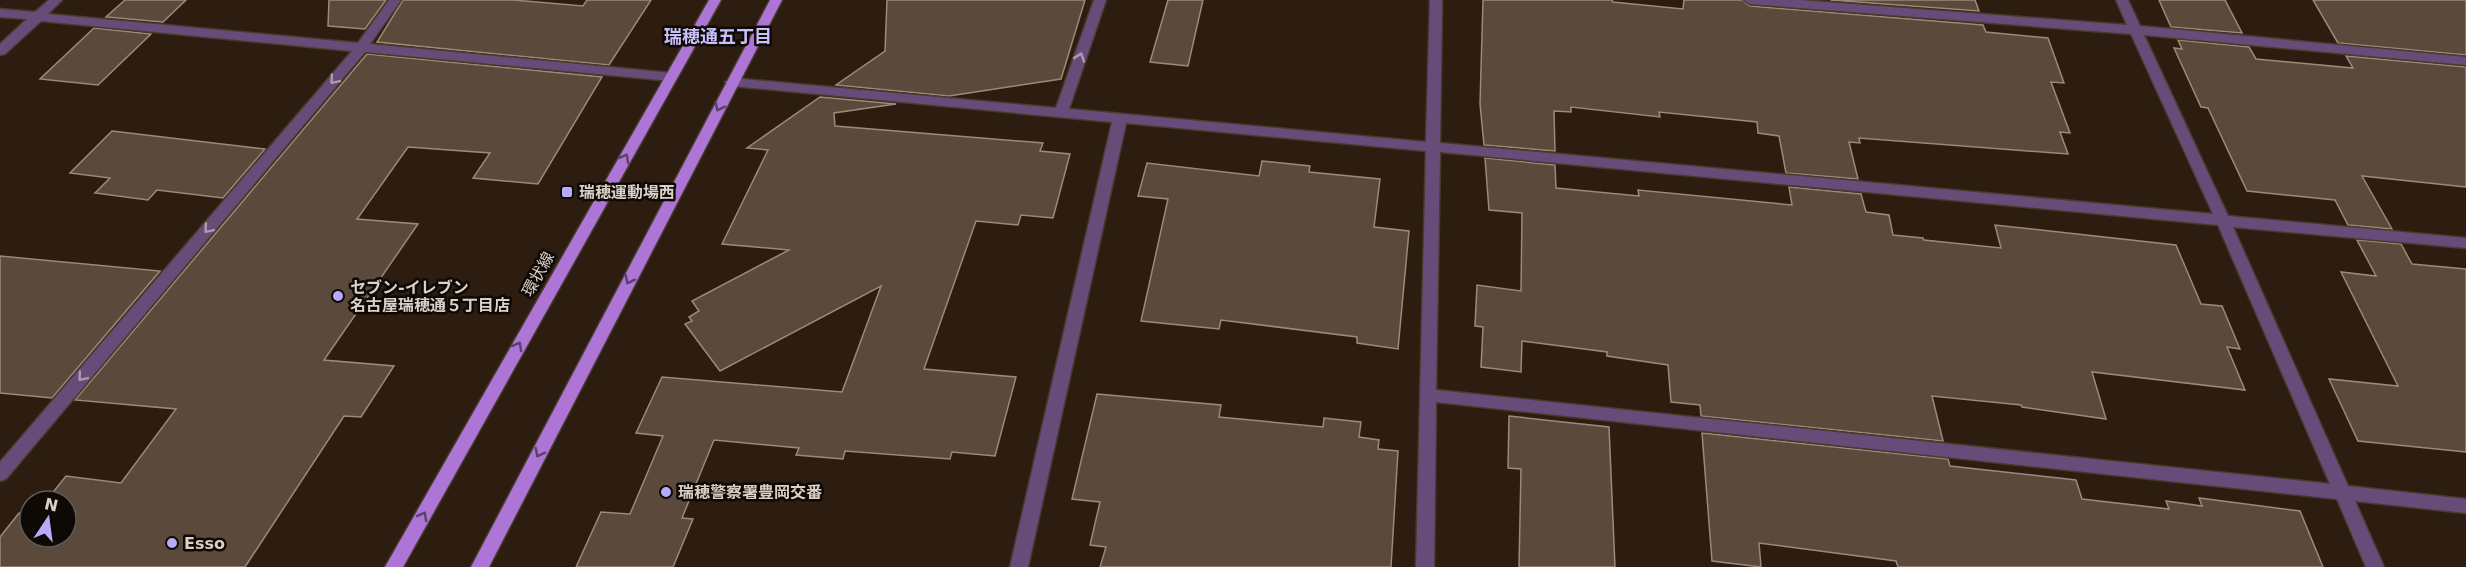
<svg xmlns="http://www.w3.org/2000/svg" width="2466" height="567" font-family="'DejaVu Sans','Noto Sans JP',sans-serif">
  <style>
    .building { fill: #5b4a3c; stroke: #9d897a; stroke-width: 1.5 }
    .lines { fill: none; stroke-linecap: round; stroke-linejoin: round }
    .minor-casing { stroke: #483a2d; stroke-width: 3 }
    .major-casing { stroke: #483a2d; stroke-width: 3 }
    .minor { fill: #674c7a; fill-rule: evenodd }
    .major { fill: #ad75d5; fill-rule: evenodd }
    .oneway { stroke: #ac9ba9 }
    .oneway2 { stroke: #5e3f6d }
    .poi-dot { fill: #b6abf8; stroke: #0f0905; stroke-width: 2 }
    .labels { text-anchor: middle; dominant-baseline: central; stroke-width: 5; stroke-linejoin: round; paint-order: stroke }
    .poi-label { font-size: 16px; font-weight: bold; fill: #dad0c8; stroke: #0f0905; text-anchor: start }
    .street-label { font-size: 16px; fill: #dad0c8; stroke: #0f0905 }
    .neighbourhood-label { font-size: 18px; font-weight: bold; fill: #c7c0fa; stroke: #0f0905 }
  </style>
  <rect width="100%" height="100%" fill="#2c1d10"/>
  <g class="building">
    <polygon points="125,0 186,0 163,22 106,17"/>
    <polygon points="329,0 386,0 365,29 328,26"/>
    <polygon points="403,0 514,0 583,6 587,0 651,0 609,65 377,42"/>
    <polygon points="887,0 1085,0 1061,79 949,96 836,85 885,51"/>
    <polygon points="1168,0 1203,0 1188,66 1150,62"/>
    <polygon points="1483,0 1612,0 1613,2 1683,9 1684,0 1742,0 1750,6 1983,25 1986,32 2048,38 2064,83 2051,82 2070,133 2060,132 2068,154 1859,138 1860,143 1849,142 1858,179 1786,173 1779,136 1758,133 1757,122 1659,112 1660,117 1571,107 1571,112 1554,111 1555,151 1484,145 1480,104"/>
    <polygon points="1830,0 1975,0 1979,11"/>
    <polygon points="2159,0 2225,0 2242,33 2171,27"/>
    <polygon points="2313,0 2466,0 2466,55 2338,43"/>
    <polygon points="94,28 151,34 98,85 40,79"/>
    <polygon points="2178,40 2249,47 2256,59 2353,68 2346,56 2466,67 2466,187 2362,176 2392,229 2348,225 2335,200 2247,191 2208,108 2201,107 2174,48 2182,49"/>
    <polygon points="367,54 602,77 538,184 473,178 490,153 408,147 357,219 418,224 324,360 394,366 361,417 344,416 245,567 0,567 0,537 19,513 30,514 30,537 66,537 66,501 46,501 66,476 121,483 176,409 75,400"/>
    <polygon points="820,97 896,104 834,113 835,126 1043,143 1040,151 1070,154 1053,218 1021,215 1018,225 976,221 924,369 1016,377 995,456 952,452 950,459 845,451 843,459 796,455 799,448 714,440 682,518 693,519 673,567 576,567 601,512 630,514 663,436 636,433 662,377 842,392 881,286 720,371 685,324 692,321 689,317 699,311 692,301 789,250 722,244 768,150 747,148"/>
    <polygon points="112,131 265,149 223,198 157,190 148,200 95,193 110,178 70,173"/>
    <polygon points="1485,158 1555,165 1556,188 1639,196 1638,190 1792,205 1789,187 1861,194 1866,212 1889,215 1893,235 1923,238 1924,240 2001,248 1995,225 2176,245 2201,304 2222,306 2240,349 2227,347 2245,390 2092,372 2106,419 2022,407 2021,405 1932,396 1943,441 1701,416 1700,405 1671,402 1668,365 1607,356 1607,352 1522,341 1521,372 1481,367 1483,327 1475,326 1477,285 1521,291 1522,213 1489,210"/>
    <polygon points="1262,161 1310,166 1309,172 1380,179 1374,227 1409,231 1398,349 1357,343 1357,337 1221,320 1219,329 1141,321 1168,199 1138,196 1147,163 1259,176"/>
    <polygon points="2357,240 2401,244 2412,264 2466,269 2466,452 2358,441 2329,379 2398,386 2341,272 2376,276"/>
    <polygon points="0,256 160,271 52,398 0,393"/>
    <polygon points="1097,394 1221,405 1219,417 1323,427 1324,418 1361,422 1359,437 1379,440 1378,449 1398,451 1391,567 1100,567 1106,547 1090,545 1100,502 1072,499"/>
    <polygon points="1509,416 1609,427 1615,567 1519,567 1521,469 1508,468"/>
    <polygon points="1702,433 1948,459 1950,466 2076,480 2082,499 2169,509 2166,501 2202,506 2199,498 2300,511 2323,567 1898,567 1896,561 1759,543 1761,567 1712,561"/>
  </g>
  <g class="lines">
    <defs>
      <g id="minor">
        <polygon points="49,0 62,0 48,14 358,43 389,0 401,0 370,44 671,73 678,77 671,81 365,52 6,479 0,481 0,462 352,51 41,21 5,54 0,55 0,44 27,19 0,17 0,9 35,12"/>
        <path d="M1094,0H1106L1069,109L1426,142L1430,0H1442L1440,143L2213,214L2131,34L1750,4L1744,0H1800L2127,25L2116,0H2128L2140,26L2466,57V65L2144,35L2228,216L2466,238V248L2233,227L2348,486L2466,499V513L2355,501L2384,567H2366L2337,499L1436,402L1434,567H1416L1426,151L1126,123L1028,567H1010L1112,122L732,86L725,82L732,78L1056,108ZM1440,152L2218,225L2330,484L1436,390Z"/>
      </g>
      <g id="major">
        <polygon points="709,0 721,0 403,567 385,567"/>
        <polygon points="770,0 782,0 489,567 471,567"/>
      </g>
    </defs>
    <use href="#minor" class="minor-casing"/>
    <use href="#major" class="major-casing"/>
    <use href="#minor" class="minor"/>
    <use href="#major" class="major"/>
  </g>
  <defs><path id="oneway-chevron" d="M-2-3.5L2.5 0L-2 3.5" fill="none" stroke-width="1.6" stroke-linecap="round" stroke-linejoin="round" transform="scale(1.5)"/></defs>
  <g class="oneway">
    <use href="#oneway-chevron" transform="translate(1080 57) rotate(-71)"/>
    <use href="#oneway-chevron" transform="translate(334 80) rotate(130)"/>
    <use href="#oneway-chevron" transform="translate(208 229) rotate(130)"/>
    <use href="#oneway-chevron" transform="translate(82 377) rotate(130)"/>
  </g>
  <g class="oneway2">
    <use href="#oneway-chevron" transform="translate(719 107) rotate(117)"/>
    <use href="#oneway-chevron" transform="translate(625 158) rotate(-61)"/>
    <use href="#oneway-chevron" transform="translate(629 280) rotate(117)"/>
    <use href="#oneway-chevron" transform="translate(518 346) rotate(-61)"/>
    <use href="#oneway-chevron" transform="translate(539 453) rotate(117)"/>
    <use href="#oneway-chevron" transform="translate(423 516) rotate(-61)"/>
  </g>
  <g class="poi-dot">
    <rect x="561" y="186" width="12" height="12" rx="3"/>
    <circle cx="338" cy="296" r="6"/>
    <circle cx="666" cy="492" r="6"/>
    <circle cx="172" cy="543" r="6"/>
  </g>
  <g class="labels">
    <g class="poi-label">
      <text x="579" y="192">瑞穂運動場西</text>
      <text x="350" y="287">セブン-イレブン<tspan x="350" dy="18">名古屋瑞穂通５丁目店</tspan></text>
      <text x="678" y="492">瑞穂警察署豊岡交番</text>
      <text x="184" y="543">Esso</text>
    </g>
    <g class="street-label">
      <text transform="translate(538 274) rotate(-61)">環状線</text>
    </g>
    <g class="neighbourhood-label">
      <text x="718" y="36">瑞穂通五丁目</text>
    </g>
  </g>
  <g transform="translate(48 519) rotate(13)"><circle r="28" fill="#0f0905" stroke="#605953" stroke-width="1.5"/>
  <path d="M0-4.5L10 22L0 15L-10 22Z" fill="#b6abf8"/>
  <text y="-9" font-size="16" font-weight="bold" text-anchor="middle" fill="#dad0c8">N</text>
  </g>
</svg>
